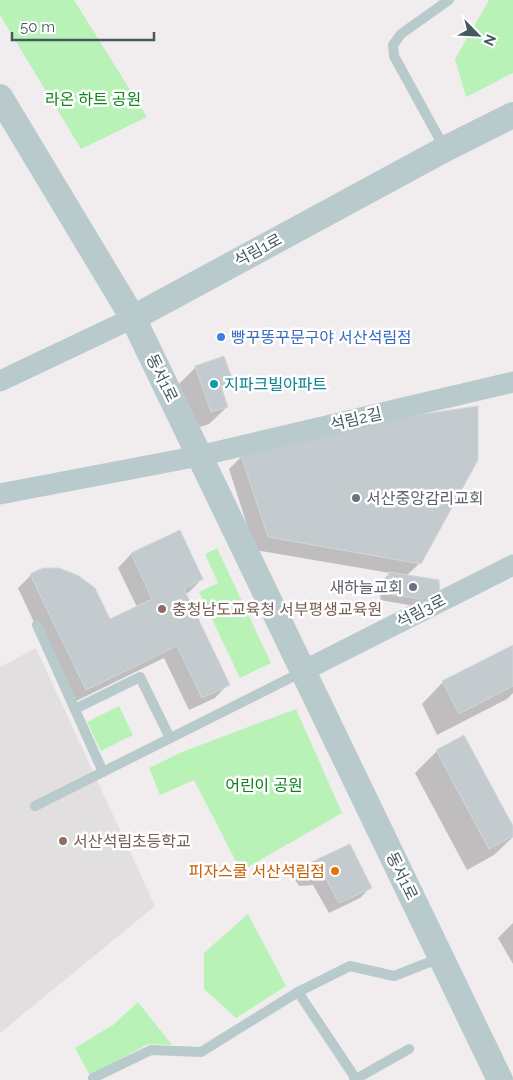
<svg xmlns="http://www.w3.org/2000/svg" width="513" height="1080" font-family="Raleway,'Noto Sans KR',sans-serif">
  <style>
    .education { fill: #e2dfe1 }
    .green { fill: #b8f2b7 }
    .shadow { fill: #0003 }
    .building { fill: #c4cbce; stroke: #d1d7da }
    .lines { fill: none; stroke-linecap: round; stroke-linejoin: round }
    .service { stroke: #b8cacc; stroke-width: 10 }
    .minor { stroke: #b8cacc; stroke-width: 21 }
    .tertiary { stroke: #b8cacc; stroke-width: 26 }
    .shop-dot { fill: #3f7fe0; stroke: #fff; stroke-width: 2 }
    .culture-dot { fill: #0f9aa8; stroke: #fff; stroke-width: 2 }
    .worship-dot { fill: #6b7280; stroke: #fff; stroke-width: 2 }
    .education-dot { fill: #8d6e63; stroke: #fff; stroke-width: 2 }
    .food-dot { fill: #e8710a; stroke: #fff; stroke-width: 2 }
    .labels { text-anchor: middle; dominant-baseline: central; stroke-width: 5; stroke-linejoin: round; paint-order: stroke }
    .park-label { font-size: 16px; fill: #0f841c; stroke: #fff }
    .street-label { font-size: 16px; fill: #445a5d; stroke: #fff }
    .shop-label { font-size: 16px; fill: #366cbe; stroke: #fff; text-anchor: start }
    .culture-label { font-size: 16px; fill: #0d838f; stroke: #fff; text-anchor: start }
    .worship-label { font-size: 16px; fill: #5b616d; stroke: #fff; text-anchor: start }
    .education-label { font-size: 16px; fill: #785e54; stroke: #fff; text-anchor: start }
    .food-label { font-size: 16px; fill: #c56008; stroke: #fff; text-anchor: end }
  </style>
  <rect width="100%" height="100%" fill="#f1edef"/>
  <polygon class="education" points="36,648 155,906 0,1033 0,667"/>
  <g class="green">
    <polygon points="0,0 74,0 147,117 81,149 0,15"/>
    <polygon points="489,0 513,0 513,73 466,97 455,59"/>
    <polygon points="217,548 271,663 240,678 199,592 218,583 205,554"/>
    <polygon points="119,706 133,735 101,751 87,722"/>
    <polygon points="296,709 342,813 241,871 194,780 160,795 149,768 182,752"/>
    <polygon points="248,914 286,986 236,1018 204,989 204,953"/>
    <polygon points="138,1002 172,1045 148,1044 90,1076 75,1048 113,1025"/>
  </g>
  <g class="shadow">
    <polygon points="196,367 231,381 221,391 227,407 209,424 194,429 179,384"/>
    <polygon points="242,456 420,563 406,576 432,609 380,600 382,581 390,573 255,550 229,469"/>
    <polygon points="179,531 202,579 189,592 185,594 228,684 215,698 189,710 164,658 72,703 18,588 31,575 110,621 137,607 118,568 131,554"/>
    <polygon points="513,647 513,693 507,699 437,735 422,704 443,682"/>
    <polygon points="437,751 513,828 513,837 494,855 467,870 415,773"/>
    <polygon points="304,867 370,888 360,898 329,913 313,885 299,886 294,878"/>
    <polygon points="513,923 513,964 498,938"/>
  </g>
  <g class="building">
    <polygon points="224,356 233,381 221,386 228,407 211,412 195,366"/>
    <polygon points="478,406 478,460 421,564 268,537 241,455 378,421"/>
    <polygon points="180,530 203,579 184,589 230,685 202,698 177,646 86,690 30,574 43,568 59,568 79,576 95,588 110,619 152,599 131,553"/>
    <polygon points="389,572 439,580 440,602 387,594"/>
    <polygon points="513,645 513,686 459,714 442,681"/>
    <polygon points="464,735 513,826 513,836 489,849 436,750"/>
    <polygon points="350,844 372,888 339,903 324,875 309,876 303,866"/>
  </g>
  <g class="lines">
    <g class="service">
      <polyline points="445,149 394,56 393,45 401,34 449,0"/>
      <polyline points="37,625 103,772"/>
      <polyline points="75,709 140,677 170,738"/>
      <polyline points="35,806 302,672"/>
      <polyline points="298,992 356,1079"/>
      <polyline points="93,1078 151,1050 201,1052 298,992 350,966 394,976 440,958"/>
      <polyline points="354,1080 409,1049"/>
    </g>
    <g class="minor">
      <polyline points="0,381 133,318"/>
      <polyline points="0,494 199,456 513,382"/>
      <polyline points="303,671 513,565"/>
    </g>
    <g class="tertiary">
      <polyline points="0,97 133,318 500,1080"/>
      <polyline points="133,318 445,149 513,115"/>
    </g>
  </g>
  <circle class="shop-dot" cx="221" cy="337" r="5"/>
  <circle class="culture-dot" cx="214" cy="384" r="5"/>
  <g class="worship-dot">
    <circle cx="356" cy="498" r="5"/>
    <circle cx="413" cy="587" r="5"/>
  </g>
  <g class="education-dot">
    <circle cx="162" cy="609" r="5"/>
    <circle cx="63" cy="841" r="5"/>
  </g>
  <circle class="food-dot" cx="335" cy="871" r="5"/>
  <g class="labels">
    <g class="park-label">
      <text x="93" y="99">라온 하트 공원</text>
      <text x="264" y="785">어린이 공원</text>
    </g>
    <g class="street-label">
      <text transform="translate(258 250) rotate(-28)">석림1로</text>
      <text transform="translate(162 378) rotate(64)">동서1로</text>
      <text transform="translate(356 419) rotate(-13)">석림2길</text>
      <text transform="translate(421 611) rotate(-27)">석림3로</text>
      <text transform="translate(402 876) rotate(64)">동서1로</text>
    </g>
    <g class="shop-label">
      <text x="231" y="337">빵꾸똥꾸문구야 서산석림점</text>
    </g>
    <g class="culture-label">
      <text x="224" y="384">지파크빌아파트</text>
    </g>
    <g class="worship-label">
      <text x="366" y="498">서산중앙감리교회</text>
      <text x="403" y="587" text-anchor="end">새하늘교회</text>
    </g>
    <g class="education-label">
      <text x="172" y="609">충청남도교육청 서부평생교육원</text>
      <text x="73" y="841">서산석림초등학교</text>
    </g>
    <g class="food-label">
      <text x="325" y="871">피자스쿨 서산석림점</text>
    </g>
  </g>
  <g transform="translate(478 35) rotate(114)" stroke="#ffffff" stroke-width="4" paint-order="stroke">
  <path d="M0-4L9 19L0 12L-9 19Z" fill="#445a5d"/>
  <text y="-8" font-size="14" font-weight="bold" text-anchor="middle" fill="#445a5d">N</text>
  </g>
  <path d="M12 32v8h142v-8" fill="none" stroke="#445a5d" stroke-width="2.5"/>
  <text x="20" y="32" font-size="15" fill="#445a5d" stroke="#ffffff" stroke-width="4" paint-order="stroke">50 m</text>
</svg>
